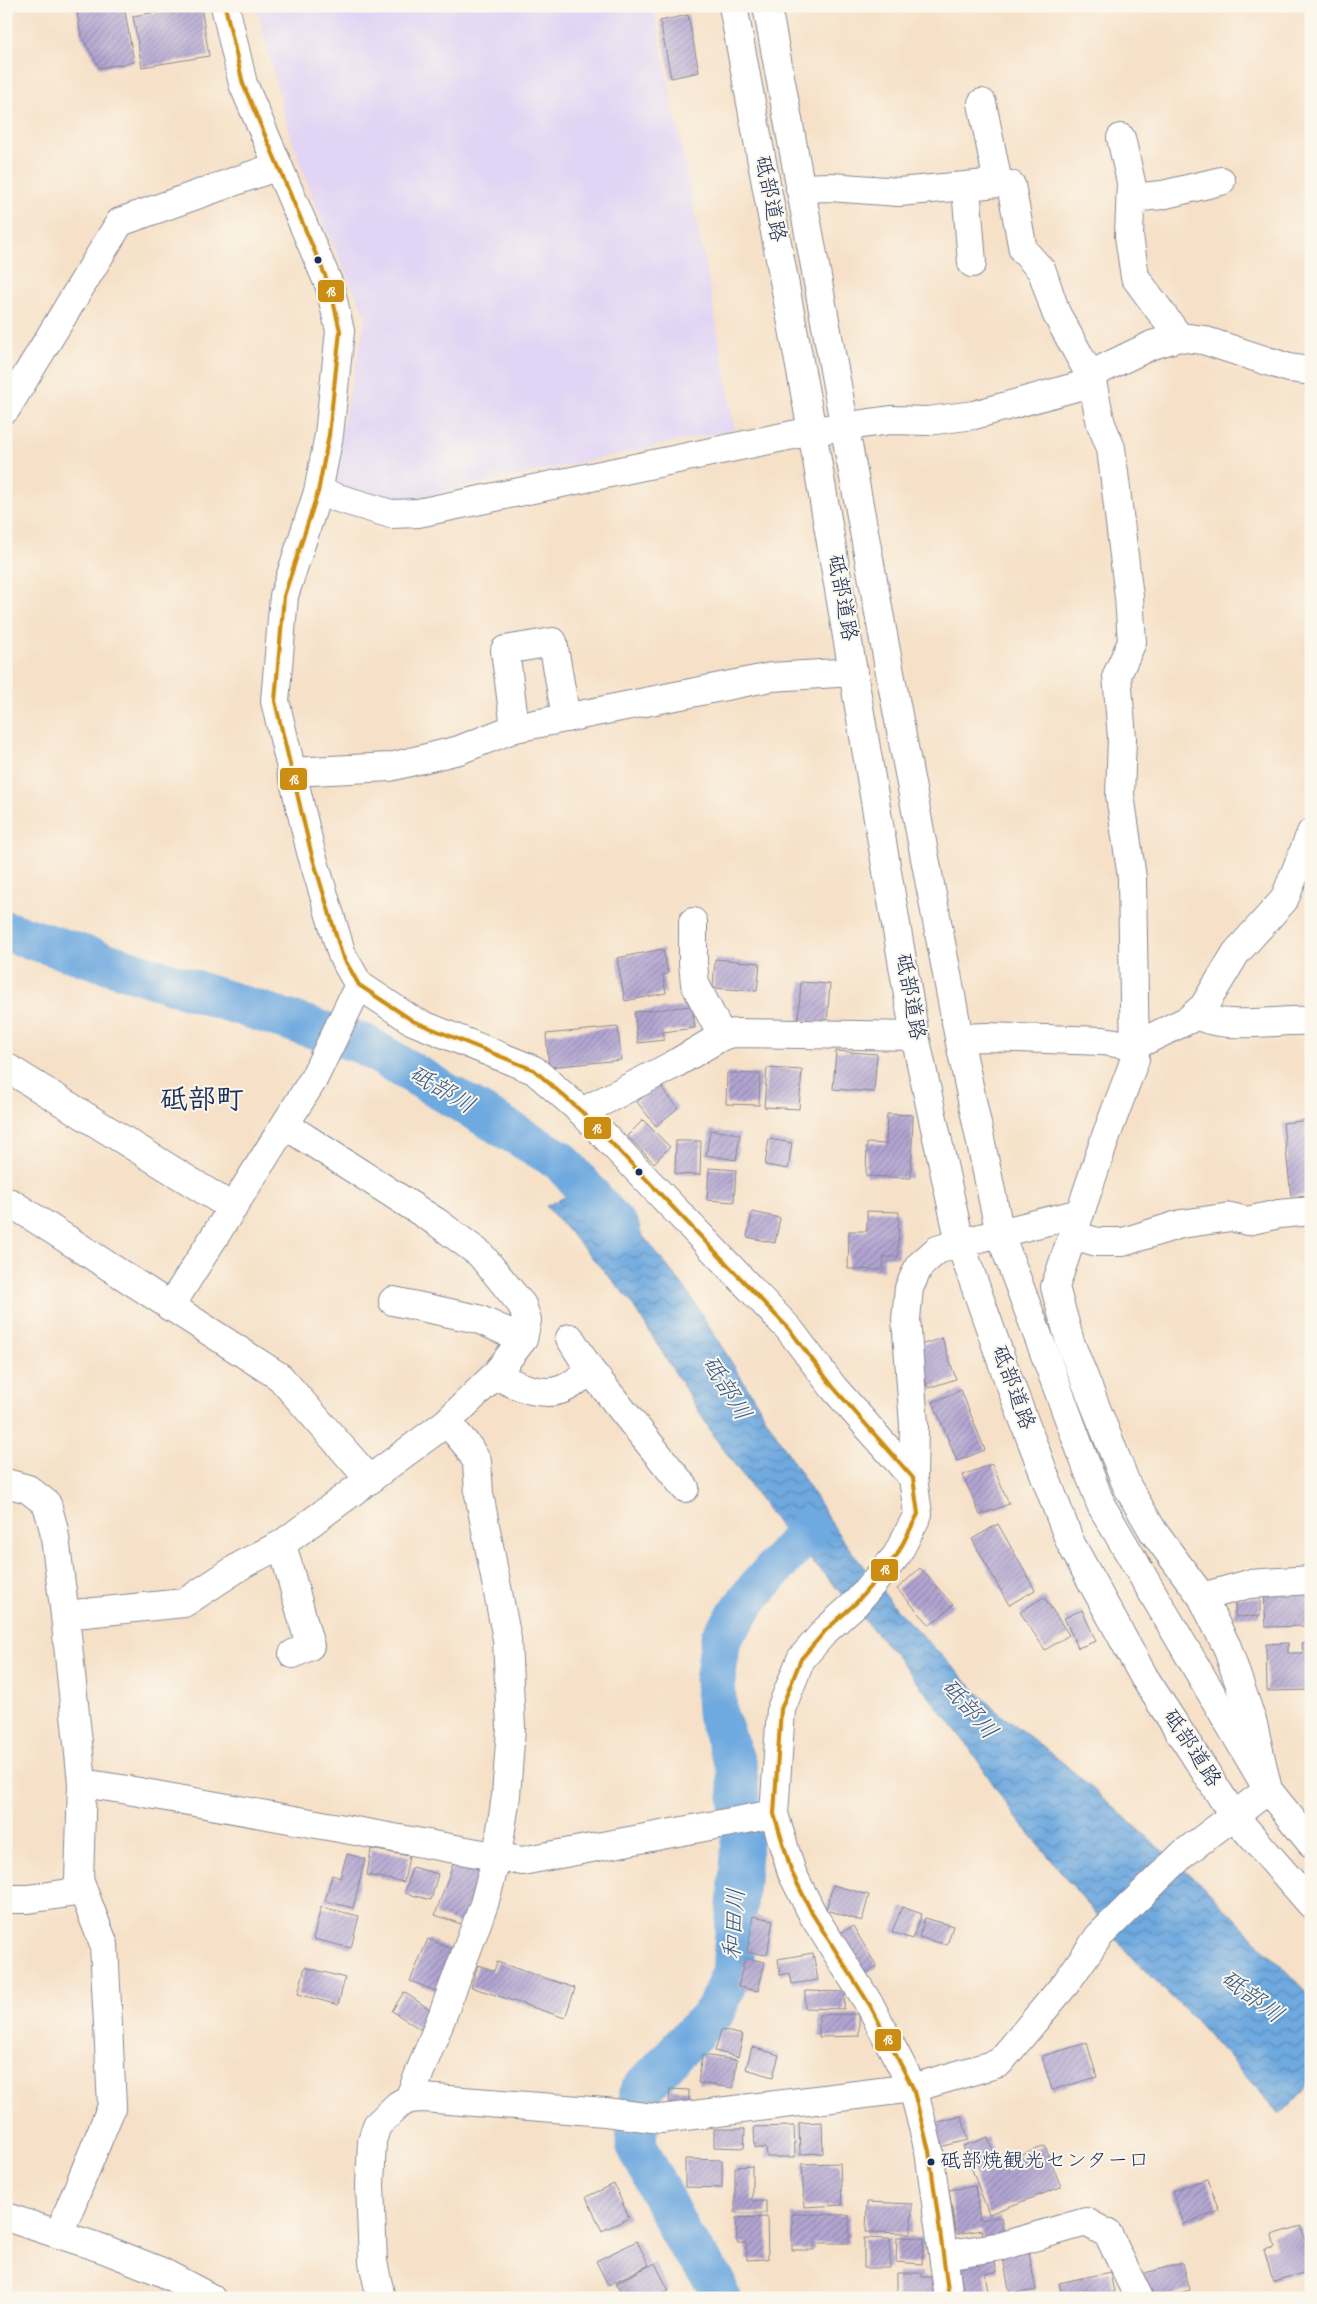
<svg xmlns="http://www.w3.org/2000/svg" width="1317" height="2304" font-family="'Indie Flower','Klee One',sans-serif">
  <style>
    .built { fill: #e1d4f4 }
    .water { fill: url(#water-waves); stroke: #446c9e }
    .lines { fill: none; stroke-linecap: round; stroke-linejoin: round }
    .river { stroke: #6ea9df; stroke-width: 41 }
    .building { fill: url(#building-hatch) }
    .minor-casing { stroke: #888893; stroke-width: 30 }
    .major-casing { stroke: #888893; stroke-width: 30 }
    .highway-casing { stroke: #888893; stroke-width: 30 }
    .minor { stroke: #fff; stroke-width: 28 }
    .major { stroke: #fff; stroke-width: 28 }
    .highway { stroke: #fff; stroke-width: 28 }
    .bus-1-casing { stroke: #fbf7ec; stroke-width: 8 }
    .bus-1 { stroke: #cb8e13; stroke-width: 4 }
    .bus-dot { fill: #1b2f5e; stroke: #fbf7ec; stroke-width: 2 }
    .labels { text-anchor: middle; dominant-baseline: central; stroke-width: 4; stroke-linejoin: round; paint-order: stroke }
    .bus-label { font-size: 21px; fill: #1b2f5e; stroke: #fbf7ec; text-anchor: start }
    .street-label { font-size: 22px; fill: #1b2f5e; stroke: #fbf7ec }
    .water-label { font-size: 24px; font-style: italic; fill: #385a8b; stroke: #fbf7ec }
    .district-label { font-size: 28px; font-weight: bold; fill: #1b2f5e; stroke: #fbf7ec }
    .line-badge { stroke: #fbf7ec; stroke-width: 2 }
    .badge-label { font-size: 14px; text-anchor: middle; font-weight: bold; fill: #fff }
  </style>
  <defs>
    <pattern id="water-waves" width="16" height="10" patternUnits="userSpaceOnUse" patternTransform="scale(1.25)"><rect width="16" height="10" fill="#6ea9df"/><path d="M0 5q4-4 8 0t8 0" fill="none" stroke="#5a8ab8"/></pattern>
    <pattern id="building-hatch" width="6" height="6" patternUnits="userSpaceOnUse" patternTransform="scale(1.25)"><rect width="6" height="6" fill="#b2a5d1"/><path d="M-1 1l2-2M0 6l6-6M5 7l2-2" fill="none" stroke="#9087ad"/></pattern>
  </defs>
  <rect width="100%" height="100%" fill="#fbf7ec"/>
  <filter id="ink" filterUnits="userSpaceOnUse"><feTurbulence type="fractalNoise" baseFrequency=".02" numOctaves="2"/><feDisplacementMap in="SourceGraphic" scale="10" xChannelSelector="R" yChannelSelector="G"/><feConvolveMatrix kernelMatrix="1 2 1 2 8 2 1 2 1" color-interpolation-filters="sRGB"/></filter>
  <filter id="wash" filterUnits="userSpaceOnUse"><feTurbulence type="fractalNoise" baseFrequency=".0096" numOctaves="4" result="noise"/><feDisplacementMap in="SourceGraphic" scale="20" xChannelSelector="R" yChannelSelector="G"/><feGaussianBlur stdDeviation="1.12" result="paint"/><feColorMatrix in="noise" values="0 0 0 0 0 0 0 0 0 0 0 0 0 0 0 0 0 1.4 0 .05"/><feComposite in="paint" operator="in"/></filter>
  <g filter="url(#wash)">
    <rect width="100%" height="100%" fill="#f6e1c8"/>
    <polygon class="built" points="256,6 653,6 710,288 735,429 397,502 330,484 366,317 318,211 287,125"/>
    <polygon class="water" points="599,1181 687,1291 839,1535 896,1609 995,1710 1062,1762 1201,1884 1311,1997 1311,2082 1280,2114 1194,2019 1133,1959 1011,1811 968,1746 899,1659 824,1574 787,1536 716,1439 630,1300 546,1206"/>
    <g class="lines">
      <g class="river">
        <polyline points="6,931 363,1044 561,1161 620,1230"/>
        <polyline points="720,2298 715,2281 683,2238 636,2144 640,2091 715,2011 732,1973 742,1840 737,1768 717,1714 715,1681 721,1638 752,1594 809,1529"/>
      </g>
    </g>
    <g id="blocks">
      <g class="building">
        <polygon points="76,6 124,6 134,62 100,68 81,36"/>
        <polygon points="194,6 201,6 209,56 142,67 133,16"/>
        <polygon points="688,15 699,72 671,78 660,21"/>
        <polygon points="663,949 668,974 663,975 666,993 625,1001 617,958"/>
        <polygon points="715,959 760,963 757,991 713,988"/>
        <polygon points="801,982 830,984 827,1023 798,1021"/>
        <polygon points="692,1006 695,1028 663,1032 664,1040 638,1043 634,1012"/>
        <polygon points="618,1027 621,1060 549,1067 546,1034"/>
        <polygon points="836,1051 877,1054 874,1092 833,1089"/>
        <polygon points="767,1068 802,1070 799,1109 764,1107"/>
        <polygon points="727,1073 760,1074 759,1105 726,1104"/>
        <polygon points="659,1084 678,1108 656,1126 637,1102"/>
        <polygon points="887,1114 913,1115 911,1178 866,1176 867,1143 886,1144"/>
        <polygon points="643,1120 670,1147 654,1163 627,1136"/>
        <polygon points="1311,1120 1311,1195 1291,1196 1283,1123"/>
        <polygon points="710,1130 740,1134 736,1160 706,1155"/>
        <polygon points="769,1139 792,1143 788,1169 765,1165"/>
        <polygon points="676,1141 701,1141 700,1175 675,1174"/>
        <polygon points="709,1168 736,1170 734,1202 707,1200"/>
        <polygon points="867,1211 899,1212 898,1257 884,1257 883,1270 848,1269 849,1231 867,1231"/>
        <polygon points="752,1212 780,1218 775,1243 747,1237"/>
        <polygon points="942,1338 956,1379 928,1388 914,1347"/>
        <polygon points="961,1390 985,1450 957,1461 933,1402"/>
        <polygon points="992,1464 1009,1504 980,1515 963,1475"/>
        <polygon points="998,1524 1035,1590 1009,1605 972,1539"/>
        <polygon points="920,1568 953,1605 930,1625 897,1589"/>
        <polygon points="1311,1591 1311,1626 1266,1627 1264,1593"/>
        <polygon points="1044,1597 1069,1635 1045,1650 1020,1612"/>
        <polygon points="1235,1598 1260,1598 1260,1616 1235,1617"/>
        <polygon points="1082,1610 1096,1641 1078,1648 1064,1618"/>
        <polygon points="1288,1643 1288,1653 1303,1653 1302,1643 1311,1643 1311,1690 1267,1691 1266,1644"/>
        <polygon points="371,1849 409,1856 404,1882 367,1875"/>
        <polygon points="347,1854 365,1859 353,1908 325,1901 332,1875 340,1878"/>
        <polygon points="454,1861 483,1871 464,1925 435,1915"/>
        <polygon points="412,1867 438,1874 431,1900 405,1893"/>
        <polygon points="833,1885 869,1895 862,1921 826,1910"/>
        <polygon points="321,1907 359,1916 351,1948 313,1939"/>
        <polygon points="902,1907 922,1914 912,1939 892,1932"/>
        <polygon points="753,1916 773,1920 767,1955 747,1952"/>
        <polygon points="925,1918 953,1926 947,1945 919,1937"/>
        <polygon points="853,1926 877,1967 860,1977 836,1935"/>
        <polygon points="428,1939 454,1950 436,1991 410,1981"/>
        <polygon points="813,1953 818,1980 792,1984 790,1973 780,1975 778,1959"/>
        <polygon points="745,1958 765,1962 758,1991 738,1987"/>
        <polygon points="497,1962 575,1988 565,2018 471,1987 478,1965 494,1971"/>
        <polygon points="305,1967 345,1978 338,2005 298,1994"/>
        <polygon points="805,1991 845,1992 844,2009 805,2008"/>
        <polygon points="404,1992 435,2013 423,2031 392,2011"/>
        <polygon points="859,2014 859,2036 819,2037 819,2015"/>
        <polygon points="721,2030 743,2035 738,2057 715,2051"/>
        <polygon points="1087,2043 1097,2077 1052,2090 1042,2056"/>
        <polygon points="752,2047 779,2055 773,2077 746,2069"/>
        <polygon points="702,2055 737,2060 733,2088 698,2083"/>
        <polygon points="670,2089 689,2090 689,2104 669,2103"/>
        <polygon points="962,2116 968,2140 940,2147 935,2123"/>
        <polygon points="822,2122 823,2153 800,2154 799,2123"/>
        <polygon points="794,2126 795,2157 767,2157 766,2148 755,2148 754,2127"/>
        <polygon points="714,2129 745,2129 744,2148 714,2147"/>
        <polygon points="988,2137 999,2164 1045,2146 1061,2187 989,2214 963,2146"/>
        <polygon points="685,2159 722,2160 722,2188 685,2187"/>
        <polygon points="840,2163 842,2205 804,2207 802,2164"/>
        <polygon points="752,2166 752,2201 766,2201 766,2213 735,2213 735,2167"/>
        <polygon points="1207,2179 1219,2211 1184,2224 1172,2191"/>
        <polygon points="614,2184 629,2218 602,2231 586,2197"/>
        <polygon points="975,2186 980,2220 1001,2217 1004,2239 984,2241 982,2230 956,2234 949,2190"/>
        <polygon points="867,2202 912,2204 911,2233 866,2232"/>
        <polygon points="792,2214 849,2215 849,2243 814,2243 814,2250 792,2250"/>
        <polygon points="767,2217 768,2259 747,2260 746,2243 737,2243 736,2218"/>
        <polygon points="1301,2226 1311,2260 1311,2271 1273,2281 1264,2250 1275,2247 1272,2235"/>
        <polygon points="897,2237 924,2238 922,2264 896,2262"/>
        <polygon points="864,2238 890,2239 890,2268 864,2268"/>
        <polygon points="637,2241 649,2265 608,2285 596,2261"/>
        <polygon points="1028,2249 1036,2290 1010,2294 1002,2253"/>
        <polygon points="993,2253 997,2272 985,2273 988,2292 964,2296 958,2259"/>
        <polygon points="655,2263 669,2291 656,2298 624,2298 616,2283"/>
        <polygon points="1183,2263 1190,2290 1161,2298 1148,2298 1141,2274"/>
        <polygon points="1110,2272 1115,2298 1063,2298 1059,2283"/>
        <polygon points="897,2273 922,2273 922,2277 935,2277 935,2297 897,2297"/>
      </g>
    </g>
  </g>
  <g filter="url(#ink)">
    <use href="#blocks" fill-opacity="0" stroke="#888893" stroke-width="1"/>
    <g class="lines">
      <defs>
        <g id="minor">
          <polyline points="982,103 998,183"/>
          <polyline points="1121,138 1131,182 1129,236 1135,277 1179,337"/>
          <polyline points="966,187 972,263"/>
          <polyline points="1131,198 1162,195 1221,181"/>
          <polyline points="6,409 120,222 278,166"/>
          <polyline points="318,492 391,514 418,513 812,431 891,420 928,421 974,415 1083,385 1098,371 1152,345 1179,337 1203,340 1289,368 1311,371"/>
          <polyline points="515,728 505,650 553,642 566,718"/>
          <polyline points="291,772 390,767 459,750 515,728 771,677 854,672"/>
          <polyline points="693,922 693,963 695,984 722,1036"/>
          <path d="M1196,1014C1218,1031 1281,1019 1311,1021"/>
          <polyline points="959,1038 987,1037 1103,1041 1134,1046 1188,1020 1204,1006 1236,953 1284,900 1311,833"/>
          <polyline points="6,1067 233,1208"/>
          <polyline points="582,1112 673,1065 722,1036 734,1033 915,1036"/>
          <polyline points="11,1203 280,1377 370,1480"/>
          <polyline points="1073,1235 1097,1242 1123,1242 1181,1224 1231,1217 1247,1221 1279,1214 1311,1211"/>
          <polyline points="393,1301 478,1319 523,1339"/>
          <polyline points="170,1307 313,1080 359,985"/>
          <polyline points="570,1338 590,1370 685,1488"/>
          <path d="M495,1375C515,1385 545,1400 567,1387C575,1383 583,1376 590,1370"/>
          <polyline points="913,1478 914,1425 906,1319 909,1288 919,1266 937,1250 960,1243 1080,1213"/>
          <polyline points="6,1483 28,1489 47,1504 54,1530 65,1615 82,1783 79,1880 104,1945 112,2106 59,2234"/>
          <polyline points="282,1544 310,1646 293,1654"/>
          <polyline points="1202,1597 1249,1584 1311,1580"/>
          <polyline points="65,1615 184,1603 245,1563 282,1544 447,1422 495,1375 523,1339 527,1320 522,1305 480,1254 438,1223 285,1125"/>
          <polyline points="82,1783 128,1790 522,1861 774,1814"/>
          <polyline points="6,1899 28,1899 83,1891"/>
          <polyline points="409,2099 443,2014 484,1904 497,1856 506,1796 511,1728 507,1639 479,1494 477,1462 469,1448 447,1422"/>
          <polyline points="6,2217 104,2249 162,2272 211,2298"/>
          <polyline points="944,2255 1002,2246 1086,2222 1108,2234 1139,2298"/>
          <polyline points="381,2298 373,2262 370,2185 372,2141 377,2125 398,2105 409,2099 423,2098 605,2112 661,2119 913,2088 999,2063 1066,1983 1099,1936 1183,1854 1268,1790 1253,1724 1227,1647 1202,1597 1153,1531 1127,1486 1070,1342 1055,1287 1106,1136 1135,1059 1132,878 1120,795 1122,738 1117,675 1132,642 1129,597 1111,448 1101,424 1091,377 1056,313 1042,271 1023,250 1011,185 998,183 899,192 830,187 800,188"/>
        </g>
        <polyline id="major" points="225,6 243,84 330,287 340,331 329,435 318,492 284,596 275,701 311,852 342,955 359,985 413,1021 534,1070 582,1112 789,1329 833,1387 913,1478 918,1514 897,1555 856,1603 826,1630 801,1659 781,1709 774,1814 792,1873 813,1915 871,2007 913,2088 929,2151 949,2298"/>
        <g id="highway">
          <polyline points="733,6 812,431 915,1036 960,1243 1007,1376 1070,1542 1144,1677 1234,1816 1311,1904"/>
          <polyline points="767,6 891,678 959,1038 1000,1234 1101,1505 1268,1790 1311,1843"/>
        </g>
      </defs>
      <use href="#minor" class="minor-casing"/>
      <use href="#major" class="major-casing"/>
      <use href="#highway" class="highway-casing"/>
      <use href="#minor" class="minor"/>
      <use href="#major" class="major"/>
      <use href="#highway" class="highway"/>
      <defs>
        <polyline id="bus-1" points="225,6 243,84 330,287 340,331 329,435 318,492 284,596 275,701 311,852 342,955 359,985 413,1021 534,1070 582,1112 789,1329 833,1387 913,1478 918,1514 897,1555 856,1603 826,1630 801,1659 781,1709 774,1814 792,1873 813,1915 871,2007 913,2088 929,2151 949,2298"/>
      </defs>
      <use href="#bus-1" class="bus-1-casing"/>
      <use href="#bus-1" class="bus-1"/>
    </g>
  </g>
  <g class="bus-dot">
    <circle cx="318" cy="260" r="4.5"/>
    <circle cx="639" cy="1172" r="4.5"/>
    <circle cx="931" cy="2162" r="4.5"/>
  </g>
  <g class="labels">
    <g class="bus-label">
      <text x="940" y="2162">砥部焼観光センター口</text>
    </g>
    <g class="street-label">
      <text transform="translate(769 199) rotate(79)">砥部道路</text>
      <text transform="translate(841 598) rotate(80)">砥部道路</text>
      <text transform="translate(909 997) rotate(80)">砥部道路</text>
      <text transform="translate(1012 1388) rotate(70)">砥部道路</text>
      <text transform="translate(1191 1749) rotate(57)">砥部道路</text>
    </g>
    <g class="water-label">
      <text transform="translate(441 1091) rotate(31)">砥部川</text>
      <text transform="translate(725 1389) rotate(59)">砥部川</text>
      <text transform="translate(968 1710) rotate(49)">砥部川</text>
      <text transform="translate(736 1924) rotate(-86)">和田川</text>
      <text transform="translate(1251 1998) rotate(37)">砥部川</text>
    </g>
    <g class="district-label">
      <text x="202" y="1101">砥部町</text>
    </g>
  </g>
  <g class="line-badge">
    <rect x="317" y="279" width="28" height="24" rx="5" fill="#cb8e13"/>
    <rect x="279" y="767" width="29" height="24" rx="5" fill="#cb8e13"/>
    <rect x="583" y="1116" width="29" height="24" rx="5" fill="#cb8e13"/>
    <rect x="870" y="1558" width="29" height="24" rx="5" fill="#cb8e13"/>
    <rect x="874" y="2028" width="28" height="24" rx="5" fill="#cb8e13"/>
  </g>
  <g class="badge-label">
    <text x="331" y="296">18</text>
    <text x="294" y="784">18</text>
    <text x="597" y="1133">18</text>
    <text x="885" y="1574">18</text>
    <text x="888" y="2044">18</text>
  </g>
  <rect width="1317" height="2304" fill="none" stroke="#fbf7ec" stroke-width="25"/>
</svg>
